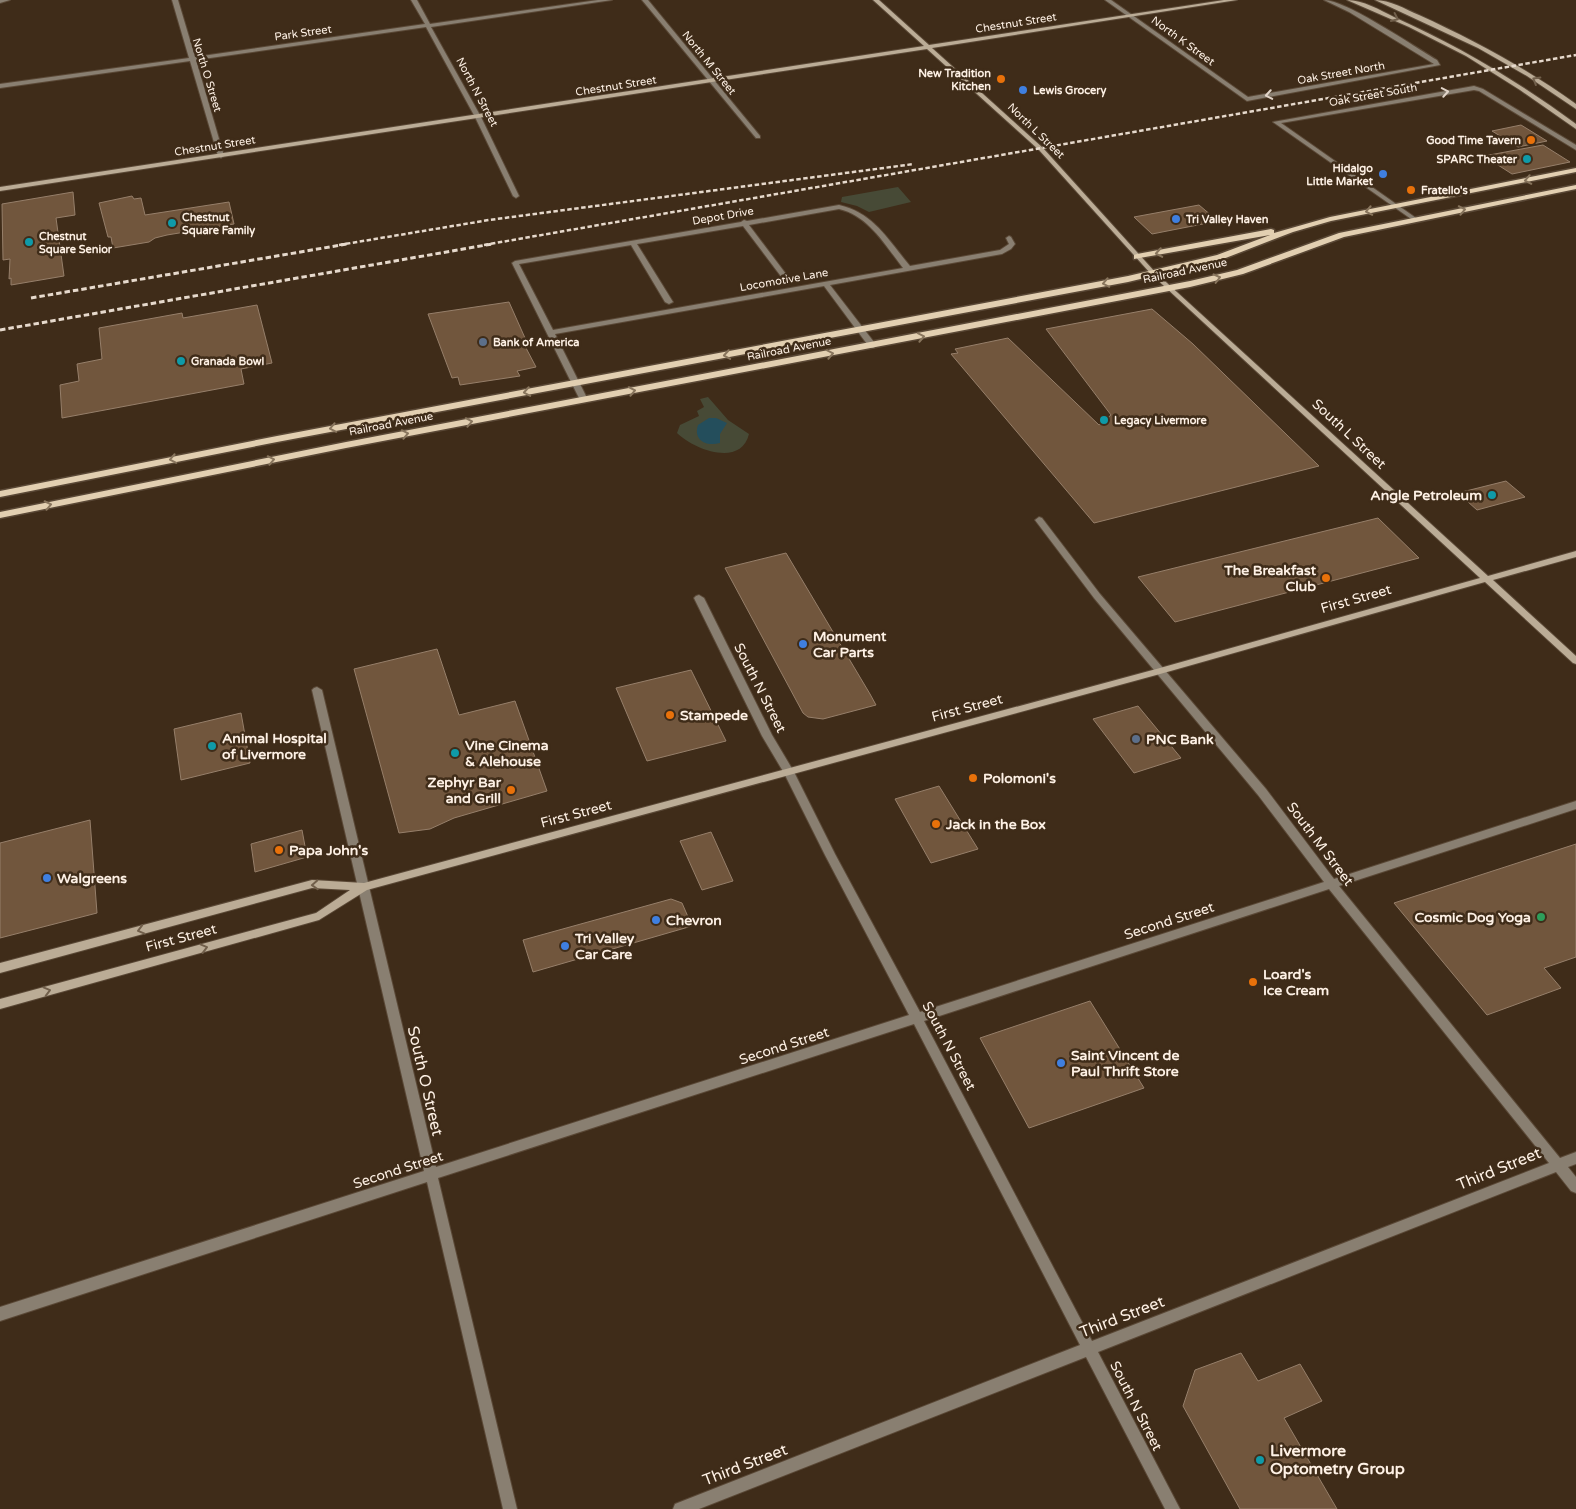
<svg xmlns="http://www.w3.org/2000/svg" width="1576" height="1509" font-family="'Varela Round',sans-serif">
  <style>
    .green { fill: #474a36 }
    .water { fill: #244e5c }
    .building { fill: #71563d; stroke: #967f6a }
    .lines { fill: none; stroke-linecap: round; stroke-linejoin: round }
    .street-casing { stroke: #5a4836; stroke-width: 2 }
    .secondary-casing { stroke: #5a4836; stroke-width: 2 }
    .primary-casing { stroke: #5a4836; stroke-width: 3 }
    .street { fill: #897f71; fill-rule: evenodd }
    .secondary { fill: #bbac96; fill-rule: evenodd }
    .primary { fill: #e2cfb1; fill-rule: evenodd }
    .rail-far1 { stroke: #e6d9cc; stroke-width: 2.5; stroke-dasharray: 4.5 2.5; stroke-linecap: butt }
    .rail { stroke: #e6d9cc; stroke-width: 3; stroke-dasharray: 5.5 3; stroke-linecap: butt }
    .oneway { stroke: #715f4b }
    .oneway2 { stroke: #e1d4c8 }
    .oneway3 { stroke: #88755d }
    .food-dot { fill: #e8710a; stroke: #3f2c19; stroke-width: 2 }
    .shop-dot { fill: #3f7fe0; stroke: #3f2c19; stroke-width: 2 }
    .culture-dot { fill: #0f9aa8; stroke: #3f2c19; stroke-width: 2 }
    .service-dot { fill: #5c6f8a; stroke: #3f2c19; stroke-width: 2 }
    .leisure-dot { fill: #2e9e5b; stroke: #3f2c19; stroke-width: 2 }
    .labels { text-anchor: middle; dominant-baseline: central; stroke-width: 5; stroke-linejoin: round; paint-order: stroke }
    .far-street-label { font-size: 11px; fill: #fef1e5; stroke: #3f2c19 }
    .far-poi-label { font-size: 11px; font-weight: bold; fill: #fef1e5; stroke: #3f2c19; text-anchor: start }
    .street-label { font-size: 14px; fill: #fef1e5; stroke: #3f2c19 }
    .poi-label { font-size: 14px; font-weight: bold; fill: #fef1e5; stroke: #3f2c19; text-anchor: start }
    .near-street-label { font-size: 16px; fill: #fef1e5; stroke: #3f2c19 }
    .near-poi-label { font-size: 16px; font-weight: bold; fill: #fef1e5; stroke: #3f2c19; text-anchor: start }
  </style>
  <rect width="100%" height="100%" fill="#3f2c19"/>
  <g class="green">
    <polygon points="898,187 911,202 869,212 857,206 841,202 842,197"/>
    <path d="M708,397L728,420L749,434C741,468 693,449 677,433L680,425L699,416L697,411L704,407L700,399Z"/>
  </g>
  <path class="water" d="M709,418H716L727,423L720,434V443C706,447 693,440 698,425Z"/>
  <g class="building">
    <polygon points="1521,125 1547,141 1518,147 1492,131"/>
    <polygon points="1543,145 1570,162 1512,174 1484,156"/>
    <polygon points="73,192 75,215 56,218 64,276 11,285 11,278 9,279 10,259 3,260 2,204"/>
    <polygon points="132,196 134,199 141,198 145,215 229,202 234,224 167,235 155,238 149,242 113,248 111,237 108,237 99,203"/>
    <polygon points="1199,205 1218,221 1152,234 1134,217"/>
    <polygon points="509,302 529,347 526,348 536,367 517,371 520,376 460,385 458,377 452,378 428,314"/>
    <polygon points="257,305 272,363 241,369 244,384 62,418 60,385 79,381 77,364 102,359 99,328 182,313 183,318"/>
    <polygon points="1152,309 1193,344 1319,466 1094,523 951,354 958,353 955,349 1008,338 1099,425 1111,415 1046,329"/>
    <polygon points="1506,481 1525,497 1477,510 1458,493"/>
    <polygon points="1378,518 1419,558 1175,622 1138,577"/>
    <polygon points="786,553 870,694 876,705 823,719 808,717 803,713 725,568"/>
    <polygon points="437,649 459,715 515,701 547,791 454,818 430,829 399,833 354,669"/>
    <polygon points="691,670 726,741 647,761 616,688"/>
    <polygon points="1138,706 1181,758 1134,773 1093,719"/>
    <polygon points="241,713 250,763 181,780 174,729"/>
    <polygon points="939,786 978,849 931,863 895,799"/>
    <polygon points="90,820 97,913 0,938 0,843"/>
    <polygon points="302,830 307,857 255,872 251,844"/>
    <polygon points="711,832 733,881 702,890 680,841"/>
    <polygon points="1576,844 1576,957 1544,968 1561,988 1487,1015 1394,903"/>
    <polygon points="671,899 682,903 692,926 533,972 523,940"/>
    <polygon points="1090,1001 1144,1088 1029,1128 980,1038"/>
    <polygon points="1241,1353 1258,1381 1300,1364 1322,1401 1284,1418 1337,1509 1240,1509 1183,1406 1195,1370"/>
  </g>
  <g class="lines">
    <defs>
      <g id="street">
        <polygon points="0,0 10,0 0,3"/>
        <polygon points="172,0 178,0 195,57 425,24 411,0 417,0 430,24 598,0 612,0 431,27 481,117 519,196 516,198 513,196 475,117 426,27 196,60 224,156 221,158 218,156 190,61 0,88 0,84 189,58"/>
        <polygon points="642,0 648,0 760,136 760,138 756,138"/>
        <path d="M1105,0H1111L1248,97L1434,64L1349,12L1324,0C1346,0 1415,47 1437,60L1440,65L1247,101Z"/>
        <polygon points="1474,86 1483,89 1576,145 1576,150 1479,91 1474,90 1281,123 1416,218 1416,220 1414,221 1273,122"/>
        <path d="M839,205C874,213 888,240 910,266L1000,250L1009,244L1006,238L1009,236L1011,237L1015,244L1011,249L1002,254L830,285L877,346L873,348H870L824,286L555,334L588,400L584,402L580,400L512,263L515,261L741,222L744,220L747,221ZM839,209C869,216 885,245 903,268L553,330L519,264L631,245L665,302L669,304L673,302L637,244L743,226L786,283L788,284L792,282L749,225Z"/>
        <path d="M1039,517L1042,518L1100,594L1266,789L1334,879L1576,801V809L1339,886L1560,1158L1576,1152V1164L1568,1167L1576,1177V1193L1571,1191L1556,1172L1098,1352L1180,1509H1165L1086,1357L699,1509H673L675,1504L680,1502L1080,1345L914,1024L438,1178L517,1509H503L427,1182L0,1321V1307L424,1171L312,690L314,688L317,687L322,690L436,1167L909,1015L825,855L784,773L762,736L694,598L696,596L699,595L704,598L772,735L794,772L835,854L920,1012L1324,882L1258,795L1094,598L1035,520ZM1329,889L1549,1163L1092,1341L924,1021Z"/>
      </g>
      <g id="secondary">
        <polygon points="873,0 879,0 929,45 1224,0 1237,0 932,48 1043,148 1155,272 1488,576 1576,551 1576,557 1493,580 1576,656 1576,664 1573,663 1485,582 1160,674 367,890 319,920 0,1009 0,999 316,913 350,890 312,888 0,973 0,963 312,880 364,883 1160,668 1480,578 1151,274 1039,150 927,49 0,191 0,187 924,46"/>
        <path d="M1347,0C1363,0 1380,10 1394,17C1459,46 1519,82 1576,124V129L1520,90L1466,56L1409,27Z"/>
        <path d="M1375,0C1390,0 1405,9 1419,15C1474,40 1527,69 1576,104V109L1527,76L1478,48Z"/>
      </g>
      <g id="primary">
        <polygon points="1576,168 1576,172 1331,221 1293,232 1223,259 1128,282 277,442 0,497 0,491 277,436 1128,276 1217,255 1270,235 1134,259 1134,255 1137,254 1271,229 1274,230 1274,233 1330,217"/>
        <polygon points="1576,185 1576,189 1344,237 1243,274 1190,287 346,448 0,518 0,512 346,442 1190,281 1237,270 1339,233"/>
      </g>
    </defs>
    <use href="#street" class="street-casing"/>
    <use href="#secondary" class="secondary-casing"/>
    <use href="#primary" class="primary-casing"/>
    <use href="#street" class="street"/>
    <use href="#secondary" class="secondary"/>
    <use href="#primary" class="primary"/>
    <g class="rail-far1">
      <polyline points="339,245 489,220 914,164"/>
      <polyline points="484,245 1576,55"/>
    </g>
    <g class="rail">
      <polyline points="31,298 347,244"/>
      <polyline points="0,330 492,244"/>
    </g>
  </g>
  <defs><path id="oneway-chevron" d="M-2-3.5L2.5 0L-2 3.5" fill="none" stroke-width="1.6" stroke-linecap="round" stroke-linejoin="round" transform="scale(1.25)"/></defs>
  <g class="oneway">
    <use href="#oneway-chevron" transform="translate(1395 18) rotate(25)"/>
    <use href="#oneway-chevron" transform="translate(1536 80) rotate(-149)"/>
    <use href="#oneway-chevron" transform="translate(315 885) rotate(177)"/>
    <use href="#oneway-chevron" transform="translate(141 930) rotate(165)"/>
    <use href="#oneway-chevron" transform="translate(204 948) rotate(-15)"/>
    <use href="#oneway-chevron" transform="translate(47 991) rotate(-15)"/>
  </g>
  <g class="oneway2">
    <use href="#oneway-chevron" transform="translate(1445 92) rotate(-10)"/>
    <use href="#oneway-chevron" transform="translate(1269 95) rotate(170)"/>
  </g>
  <g class="oneway3">
    <use href="#oneway-chevron" transform="translate(1528 180) rotate(169)"/>
    <use href="#oneway-chevron" transform="translate(1462 210) rotate(-11)"/>
    <use href="#oneway-chevron" transform="translate(1369 211) rotate(169)"/>
    <use href="#oneway-chevron" transform="translate(1159 253) rotate(170)"/>
    <use href="#oneway-chevron" transform="translate(1217 278) rotate(-14)"/>
    <use href="#oneway-chevron" transform="translate(1106 283) rotate(169)"/>
    <use href="#oneway-chevron" transform="translate(921 337) rotate(-11)"/>
    <use href="#oneway-chevron" transform="translate(830 354) rotate(-11)"/>
    <use href="#oneway-chevron" transform="translate(727 355) rotate(170)"/>
    <use href="#oneway-chevron" transform="translate(632 391) rotate(-11)"/>
    <use href="#oneway-chevron" transform="translate(527 392) rotate(170)"/>
    <use href="#oneway-chevron" transform="translate(469 422) rotate(-11)"/>
    <use href="#oneway-chevron" transform="translate(333 428) rotate(169)"/>
    <use href="#oneway-chevron" transform="translate(405 434) rotate(-11)"/>
    <use href="#oneway-chevron" transform="translate(173 459) rotate(169)"/>
    <use href="#oneway-chevron" transform="translate(271 460) rotate(-11)"/>
    <use href="#oneway-chevron" transform="translate(48 505) rotate(-12)"/>
  </g>
  <g class="food-dot">
    <circle cx="1001" cy="79" r="5"/>
    <circle cx="1531" cy="140" r="5"/>
    <circle cx="1411" cy="190" r="5"/>
    <circle cx="1326" cy="578" r="5"/>
    <circle cx="670" cy="715" r="5"/>
    <circle cx="973" cy="778" r="5"/>
    <circle cx="511" cy="790" r="5"/>
    <circle cx="936" cy="824" r="5"/>
    <circle cx="279" cy="850" r="5"/>
    <circle cx="1253" cy="982" r="5"/>
  </g>
  <g class="shop-dot">
    <circle cx="1023" cy="90" r="5"/>
    <circle cx="1383" cy="174" r="5"/>
    <circle cx="1176" cy="219" r="5"/>
    <circle cx="803" cy="644" r="5"/>
    <circle cx="47" cy="878" r="5"/>
    <circle cx="656" cy="920" r="5"/>
    <circle cx="565" cy="946" r="5"/>
    <circle cx="1061" cy="1063" r="5"/>
  </g>
  <g class="culture-dot">
    <circle cx="1527" cy="159" r="5"/>
    <circle cx="172" cy="223" r="5"/>
    <circle cx="29" cy="242" r="5"/>
    <circle cx="181" cy="361" r="5"/>
    <circle cx="1104" cy="420" r="5"/>
    <circle cx="1492" cy="495" r="5"/>
    <circle cx="212" cy="746" r="5"/>
    <circle cx="455" cy="753" r="5"/>
    <circle cx="1260" cy="1460" r="5"/>
  </g>
  <g class="service-dot">
    <circle cx="483" cy="342" r="5"/>
    <circle cx="1136" cy="739" r="5"/>
  </g>
  <circle class="leisure-dot" cx="1541" cy="917" r="5"/>
  <g class="labels">
    <g class="far-street-label">
      <text transform="translate(1016 23) rotate(-9)">Chestnut Street</text>
      <text transform="translate(303 33) rotate(-8)">Park Street</text>
      <text transform="translate(1183 41) rotate(36)">North K Street</text>
      <text transform="translate(709 63) rotate(51)">North M Street</text>
      <text transform="translate(1341 73) rotate(-10)">Oak Street North</text>
      <text transform="translate(207 75) rotate(73)">North O Street</text>
      <text transform="translate(616 86) rotate(-9)">Chestnut Street</text>
      <text transform="translate(477 92) rotate(62)">North N Street</text>
      <text transform="translate(1373 95) rotate(-10)">Oak Street South</text>
      <text transform="translate(1036 131) rotate(44)">North L Street</text>
      <text transform="translate(215 146) rotate(-9)">Chestnut Street</text>
      <text transform="translate(723 216) rotate(-10)">Depot Drive</text>
      <text transform="translate(1185 271) rotate(-12)">Railroad Avenue</text>
      <text transform="translate(784 280) rotate(-10)">Locomotive Lane</text>
      <text transform="translate(789 349) rotate(-11)">Railroad Avenue</text>
      <text transform="translate(391 424) rotate(-11)">Railroad Avenue</text>
    </g>
    <g class="far-poi-label">
      <text x="991" y="73" text-anchor="end">New Tradition<tspan x="991" dy="13">Kitchen</tspan></text>
      <text x="1033" y="90">Lewis Grocery</text>
      <text x="1521" y="140" text-anchor="end">Good Time Tavern</text>
      <text x="1517" y="159" text-anchor="end">SPARC Theater</text>
      <text x="1373" y="168" text-anchor="end">Hidalgo<tspan x="1373" dy="13">Little Market</tspan></text>
      <text x="1421" y="190">Fratello's</text>
      <text x="182" y="217">Chestnut<tspan x="182" dy="13">Square Family</tspan></text>
      <text x="1186" y="219">Tri Valley Haven</text>
      <text x="39" y="236">Chestnut<tspan x="39" dy="13">Square Senior</tspan></text>
      <text x="493" y="342">Bank of America</text>
      <text x="191" y="361">Granada Bowl</text>
      <text x="1114" y="420">Legacy Livermore</text>
    </g>
    <g class="street-label">
      <text transform="translate(1349 434) rotate(43)">South L Street</text>
      <text transform="translate(1356 599) rotate(-16)">First Street</text>
      <text transform="translate(760 688) rotate(63)">South N Street</text>
      <text transform="translate(967 708) rotate(-15)">First Street</text>
      <text transform="translate(576 814) rotate(-15)">First Street</text>
      <text transform="translate(1320 844) rotate(53)">South M Street</text>
      <text transform="translate(1169 921) rotate(-18)">Second Street</text>
      <text transform="translate(181 938) rotate(-15)">First Street</text>
      <text transform="translate(784 1046) rotate(-18)">Second Street</text>
      <text transform="translate(949 1046) rotate(62)">South N Street</text>
      <text transform="translate(398 1170) rotate(-18)">Second Street</text>
      <text transform="translate(1136 1406) rotate(63)">South N Street</text>
    </g>
    <g class="poi-label">
      <text x="1482" y="495" text-anchor="end">Angle Petroleum</text>
      <text x="1316" y="570" text-anchor="end">The Breakfast<tspan x="1316" dy="16">Club</tspan></text>
      <text x="813" y="636">Monument<tspan x="813" dy="16">Car Parts</tspan></text>
      <text x="680" y="715">Stampede</text>
      <text x="222" y="738">Animal Hospital<tspan x="222" dy="16">of Livermore</tspan></text>
      <text x="1146" y="739">PNC Bank</text>
      <text x="465" y="745">Vine Cinema<tspan x="465" dy="16">&amp; Alehouse</tspan></text>
      <text x="983" y="778">Polomoni's</text>
      <text x="501" y="782" text-anchor="end">Zephyr Bar<tspan x="501" dy="16">and Grill</tspan></text>
      <text x="946" y="824">Jack in the Box</text>
      <text x="289" y="850">Papa John's</text>
      <text x="57" y="878">Walgreens</text>
      <text x="1531" y="917" text-anchor="end">Cosmic Dog Yoga</text>
      <text x="666" y="920">Chevron</text>
      <text x="575" y="938">Tri Valley<tspan x="575" dy="16">Car Care</tspan></text>
      <text x="1263" y="974">Loard's<tspan x="1263" dy="16">Ice Cream</tspan></text>
      <text x="1071" y="1055">Saint Vincent de<tspan x="1071" dy="16">Paul Thrift Store</tspan></text>
    </g>
    <g class="near-street-label">
      <text transform="translate(425 1081) rotate(77)">South O Street</text>
      <text transform="translate(1499 1169) rotate(-22)">Third Street</text>
      <text transform="translate(1122 1317) rotate(-21)">Third Street</text>
      <text transform="translate(745 1465) rotate(-21)">Third Street</text>
    </g>
    <g class="near-poi-label">
      <text x="1270" y="1451">Livermore<tspan x="1270" dy="18">Optometry Group</tspan></text>
    </g>
  </g>
</svg>
